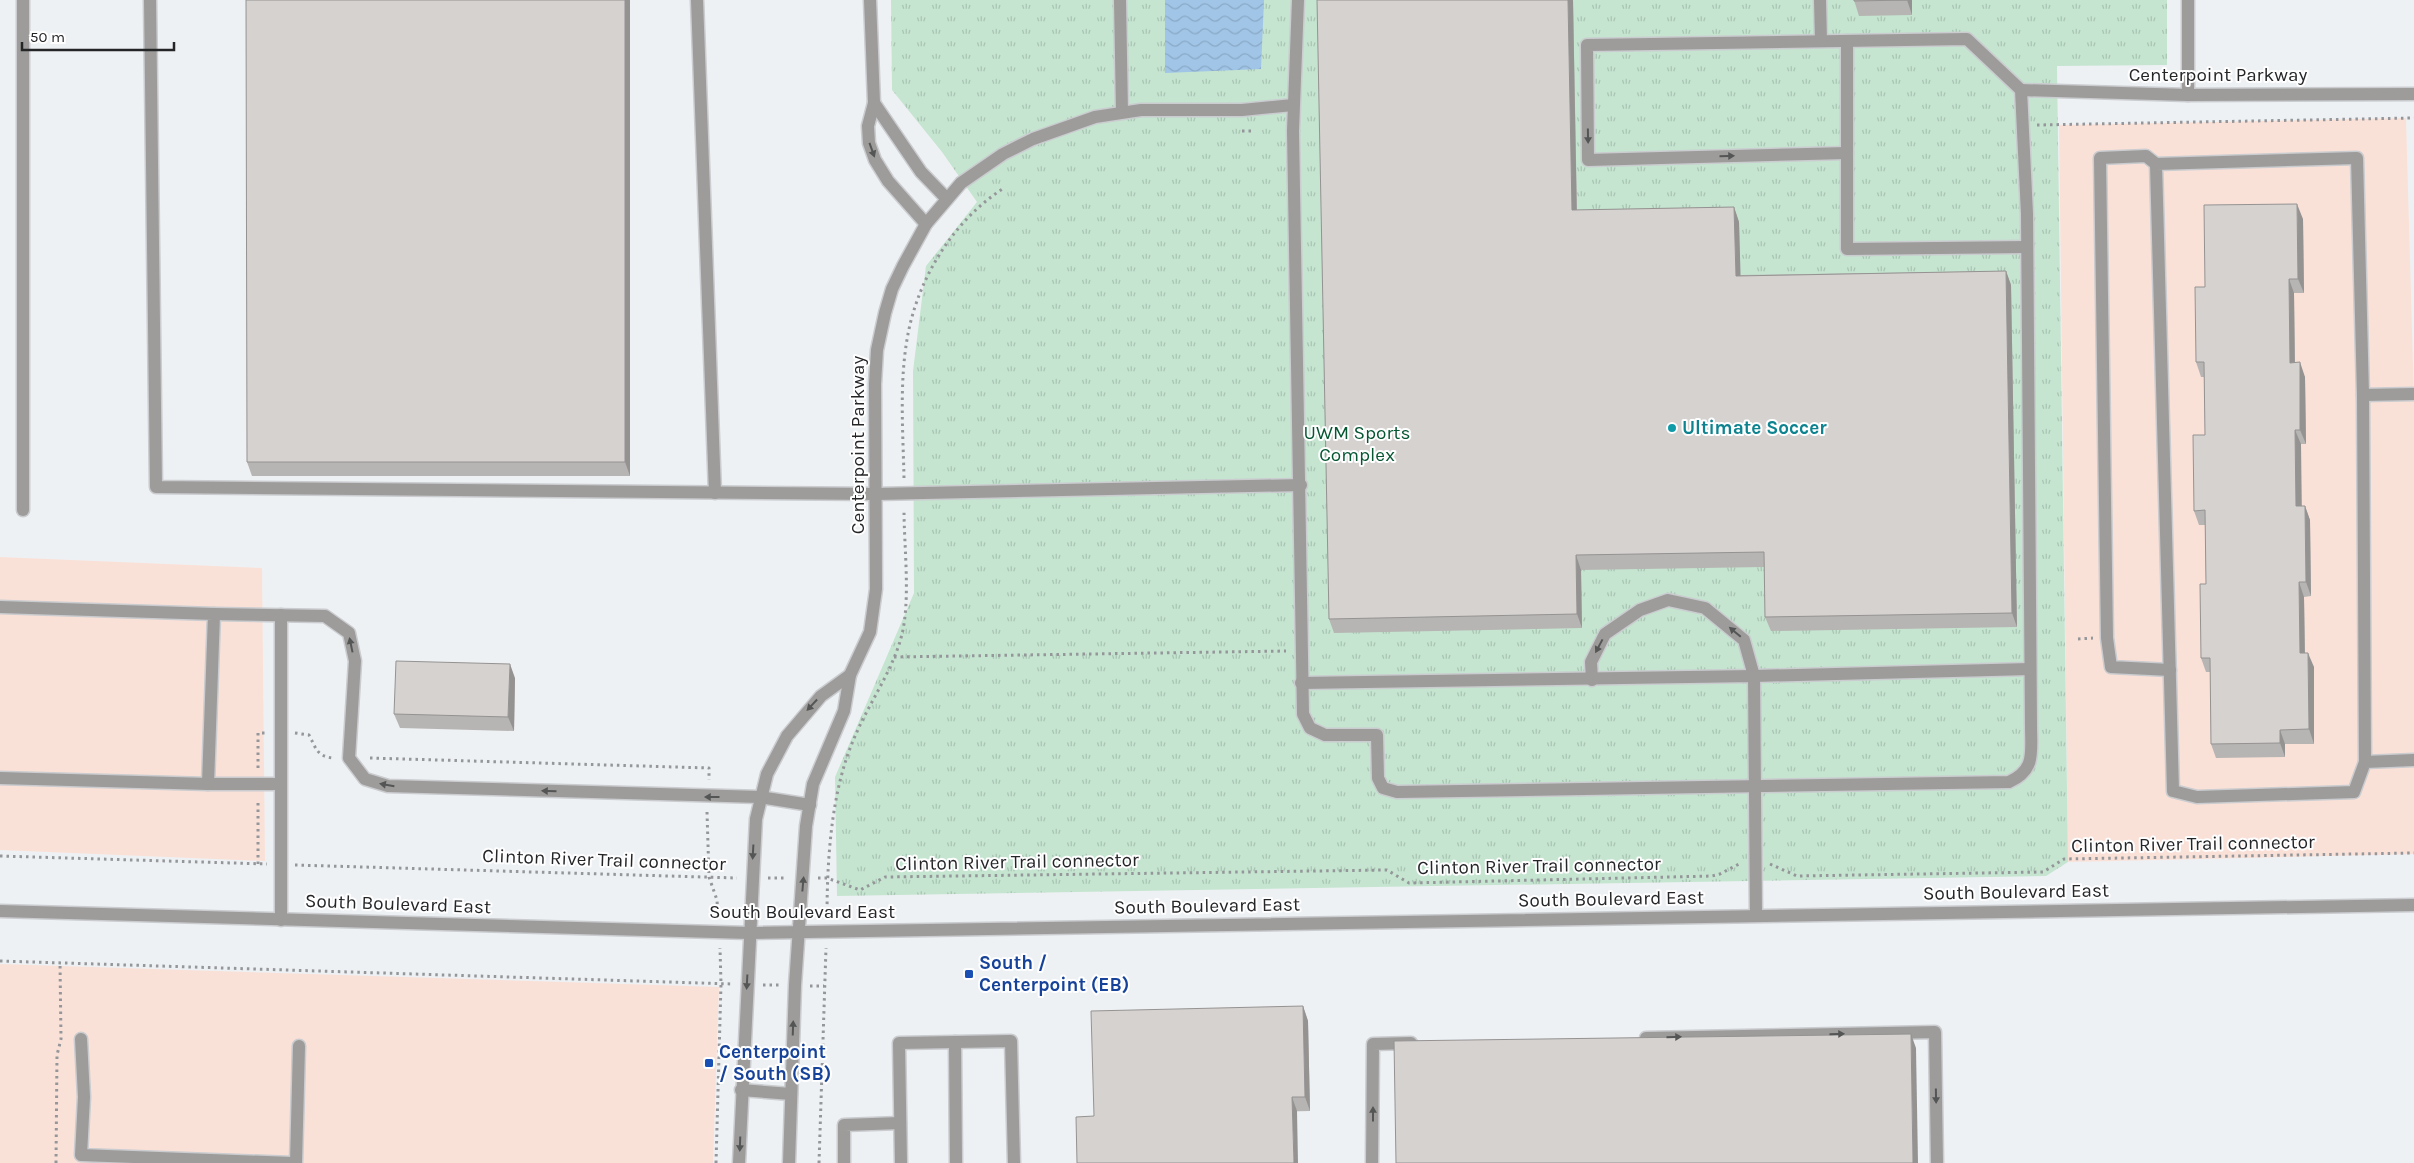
<svg xmlns="http://www.w3.org/2000/svg" width="2414" height="1163" font-family="Karla,sans-serif">
  <style>
    .commercial { fill: #fae1d8 }
    .park { fill: url(#park-tufts) }
    .water { fill: url(#water-waves) }
    .lines { fill: none; stroke-linecap: round; stroke-linejoin: round }
    .minor-casing { stroke: #cacccf; stroke-width: 15 }
    .path { stroke: #949699; stroke-width: 3; stroke-dasharray: 2.5 4; stroke-linecap: butt }
    .minor { stroke: #9d9c9b; stroke-width: 12 }
    .wall { fill: #b7b5b3 }
    .shaded-wall { fill: #959392 }
    .building { fill: #d5d2d0; stroke: #959392 }
    .oneway { fill: #545555 }
    .culture-dot { fill: #0f9aa8; stroke: #fefeff; stroke-width: 2 }
    .transit-dot { fill: #1a4fb4; stroke: #fefeff; stroke-width: 2 }
    .labels { text-anchor: middle; dominant-baseline: central; stroke-width: 4; stroke-linejoin: round; paint-order: stroke }
    .street-label { font-size: 19px; fill: #242527; stroke: #fefeff }
    .culture-label { font-size: 19px; font-weight: bold; fill: #0d838f; stroke: #fefeff; text-anchor: start }
    .park-label { font-size: 19px; fill: #065632; stroke: #fefeff }
    .transit-label { font-size: 19px; font-weight: bold; fill: #164399; stroke: #fefeff; text-anchor: start }
  </style>
  <defs>
    <pattern id="park-tufts" width="24" height="20" patternUnits="userSpaceOnUse" patternTransform="scale(1.25)"><rect width="24" height="20" fill="#c5e5d0"/><path d="M3 7l-1-3M5 7V3M7 7l1-3M15 17l-1-3M17 17v-4M19 17l1-3" fill="none" stroke="#a9c4b3"/></pattern>
    <pattern id="water-waves" width="16" height="10" patternUnits="userSpaceOnUse" patternTransform="scale(1.25)"><rect width="16" height="10" fill="#a0c5e7"/><path d="M0 5q4-4 8 0t8 0" fill="none" stroke="#8aa9c6"/></pattern>
  </defs>
  <rect width="100%" height="100%" fill="#eef1f4"/>
  <g class="commercial">
    <polygon points="2406,118 2414,400 2414,854 2068,862 2059,125"/>
    <polygon points="0,557 262,568 265,861 0,850"/>
    <polygon points="0,964 719,987 713,1163 0,1163"/>
  </g>
  <polygon class="park" points="891,0 2167,0 2167,65 2057,66 2068,862 2046,876 837,896 835,777 914,593 913,371 926,266 977,202 942,152 892,90"/>
  <polygon class="water" points="1165,0 1264,0 1261,69 1165,73"/>
  <g class="lines">
    <defs>
      <g id="minor">
        <polyline points="23,0 23,510"/>
        <polyline points="150,0 156,487 876,494 1301,485"/>
        <polyline points="697,0 715,493"/>
        <polyline points="870,0 874,103 868,126 869,143 875,160 888,181 926,224"/>
        <polyline points="1120,0 1122,112"/>
        <path d="M1298,0L1293,131L1303,714L1310,728L1325,735H1377L1378,778L1383,788L1397,792L2009,782C2036,770 2031,752 2031,726L2027,214L2021,90L1967,39L1587,45L1588,160L1847,153"/>
        <polyline points="1820,0 1821,41"/>
        <polyline points="2188,0 2188,95"/>
        <polyline points="1847,41 1847,249 2027,247"/>
        <polyline points="2021,90 2188,95 2414,94"/>
        <polyline points="874,103 921,172 947,199"/>
        <polyline points="2156,164 2146,156 2100,158 2107,638 2111,667 2170,670"/>
        <polyline points="2414,394 2363,395 2357,158 2156,164 2173,791 2197,797 2354,792 2365,762 2414,760"/>
        <polyline points="2363,395 2365,762"/>
        <polyline points="0,607 214,614 208,784 0,778"/>
        <polyline points="214,614 325,616 349,633 355,661 349,758 365,779 388,786 760,797 810,805"/>
        <polyline points="281,615 281,920"/>
        <polyline points="1592,680 1591,662 1605,634 1640,610 1668,600 1705,608 1744,640 1754,676 2030,669"/>
        <polyline points="1301,683 1754,676 1756,915"/>
        <polyline points="208,784 279,784"/>
        <polyline points="0,911 749,933 2414,905"/>
        <polyline points="1646,1038 1935,1032 1937,1163"/>
        <polyline points="81,1039 84,1097 81,1155 292,1163"/>
        <polyline points="955,1042 956,1163"/>
        <polyline points="741,1090 791,1094"/>
        <polyline points="296,1163 299,1046"/>
        <polyline points="739,1163 756,819 767,774 787,736 821,696 850,675 870,632 876,589 875,384 877,350 885,313 892,289 903,266 926,224 961,183 1003,154 1033,139 1095,117 1141,110 1242,110 1293,105"/>
        <polyline points="789,1163 795,985 806,826 813,784 844,711 850,675"/>
        <polyline points="844,1163 844,1125 900,1123"/>
        <polyline points="901,1163 899,1043 1011,1041 1014,1163"/>
        <polyline points="1372,1163 1373,1044 1411,1043"/>
      </g>
    </defs>
    <use href="#minor" class="minor-casing"/>
    <g class="path">
      <polyline points="2037,125 2414,118"/>
      <polyline points="1242,131 1253,131"/>
      <path d="M904,478C903,431 899,381 908,334C919,276 955,219 1004,188"/>
      <polyline points="2078,639 2093,638"/>
      <polyline points="894,657 1286,651"/>
      <path d="M295,733L309,735C316,748 317,757 334,758"/>
      <polyline points="370,758 709,768 709,780"/>
      <polyline points="258,768 258,733 266,733"/>
      <polyline points="707,812 709,877 717,900 718,917"/>
      <polyline points="0,856 267,864"/>
      <polyline points="258,864 258,800"/>
      <polyline points="1770,864 1797,876 2043,872 2064,859 2414,853"/>
      <polyline points="295,865 737,878"/>
      <polyline points="768,878 787,878"/>
      <polyline points="818,878 827,878 860,890 885,877 1387,870 1409,883 1712,876 1720,874 1739,864"/>
      <path d="M827,917C827,861 831,793 853,741C867,706 891,674 901,638C911,603 904,547 904,510"/>
      <polyline points="0,961 732,984"/>
      <polyline points="763,985 779,985"/>
      <polyline points="810,986 824,986"/>
      <polyline points="56,1163 57,1055 61,1039 60,963"/>
      <polyline points="716,1163 721,984 720,948"/>
      <polyline points="819,1163 826,948"/>
    </g>
    <use href="#minor" class="minor"/>
  </g>
  <g class="wall">
    <polygon points="630,0 630,476 252,476 247,462"/>
    <polygon points="1317,0 1573,0 1577,210 1734,207 1739,222 1740,275 2006,271 2011,285 2017,627 1771,631 1765,617 1764,567 1581,570 1582,628 1334,633 1329,619"/>
    <polygon points="1854,0 1912,0 1912,15 1859,16"/>
    <polygon points="2303,219 2304,293 2294,293 2295,362 2305,377 2306,444 2301,444 2301,506 2305,506 2310,520 2311,596 2304,597 2305,653 2314,667 2314,744 2285,744 2285,757 2216,758 2211,744 2210,672 2206,672 2201,658 2206,584 2205,525 2199,525 2194,511 2205,435 2204,377 2201,377 2196,362 2205,287"/>
    <polygon points="515,678 514,731 400,728 394,714"/>
    <polygon points="1303,1006 1308,1021 1310,1111 1094,1116"/>
  </g>
  <g class="shaded-wall">
    <polygon points="625,0 630,0 630,476 625,462"/>
    <polygon points="1568,0 1573,0 1577,225 1572,210"/>
    <polygon points="1907,0 1912,0 1912,15"/>
    <polygon points="2297,204 2303,219 2304,293 2298,279"/>
    <polygon points="1734,207 1739,222 1741,290 1736,276"/>
    <polygon points="2006,271 2011,285 2017,627 2012,613"/>
    <polygon points="2289,279 2294,293 2295,377 2290,363"/>
    <polygon points="2300,362 2305,377 2306,444 2300,430"/>
    <polygon points="2295,430 2301,444 2302,520 2296,506"/>
    <polygon points="2305,506 2310,520 2311,596 2306,582"/>
    <polygon points="1576,555 1581,570 1582,628 1577,614"/>
    <polygon points="2299,582 2304,597 2305,667 2300,653"/>
    <polygon points="2308,653 2314,667 2314,744 2309,729"/>
    <polygon points="510,664 515,678 514,731 508,717"/>
    <polygon points="2280,730 2285,744 2285,757 2280,743"/>
    <polygon points="1303,1006 1308,1021 1310,1111 1305,1097"/>
    <polygon points="1911,1034 1916,1048 1918,1163 1913,1163"/>
    <polygon points="1292,1097 1297,1111 1298,1163 1294,1163"/>
  </g>
  <g class="building">
    <polygon points="246,0 625,0 625,462 247,462"/>
    <polygon points="1317,0 1568,0 1572,210 1734,207 1736,276 2006,271 2012,613 1765,617 1764,552 1576,555 1577,614 1329,619"/>
    <polygon points="1854,0 1907,0 1854,1"/>
    <polygon points="2297,204 2298,279 2289,279 2290,363 2300,362 2300,430 2295,430 2296,506 2305,506 2306,582 2299,582 2300,653 2308,653 2309,729 2280,730 2280,743 2211,744 2210,658 2201,658 2200,584 2206,584 2205,510 2194,511 2193,435 2205,435 2204,362 2196,362 2195,287 2205,287 2204,205"/>
    <polygon points="396,661 510,664 508,717 394,714"/>
    <polygon points="1303,1006 1305,1097 1292,1097 1294,1163 1077,1163 1076,1117 1094,1116 1091,1011"/>
    <polygon points="1911,1034 1913,1163 1396,1163 1394,1041"/>
  </g>
  <defs><path id="oneway-solid" d="M-6-.8H1V-3.2L6.5 0L1 3.2V.8H-6Z" transform="scale(1.25)"/></defs>
  <g class="oneway">
    <use href="#oneway-solid" transform="translate(1588 136) rotate(89)"/>
    <use href="#oneway-solid" transform="translate(872 150) rotate(70)"/>
    <use href="#oneway-solid" transform="translate(1727 156) rotate(-1)"/>
    <use href="#oneway-solid" transform="translate(1735 632) rotate(-140)"/>
    <use href="#oneway-solid" transform="translate(351 645) rotate(-102)"/>
    <use href="#oneway-solid" transform="translate(1599 646) rotate(118)"/>
    <use href="#oneway-solid" transform="translate(812 705) rotate(133)"/>
    <use href="#oneway-solid" transform="translate(387 785) rotate(-170)"/>
    <use href="#oneway-solid" transform="translate(549 791) rotate(-178)"/>
    <use href="#oneway-solid" transform="translate(712 797) rotate(-180)"/>
    <use href="#oneway-solid" transform="translate(753 852) rotate(93)"/>
    <use href="#oneway-solid" transform="translate(803 884) rotate(-85)"/>
    <use href="#oneway-solid" transform="translate(747 982) rotate(93)"/>
    <use href="#oneway-solid" transform="translate(793 1028) rotate(-88)"/>
    <use href="#oneway-solid" transform="translate(1837 1034) rotate(-1)"/>
    <use href="#oneway-solid" transform="translate(1674 1037) rotate(-1)"/>
    <use href="#oneway-solid" transform="translate(1936 1096) rotate(89)"/>
    <use href="#oneway-solid" transform="translate(1373 1114) rotate(-90)"/>
    <use href="#oneway-solid" transform="translate(740 1144) rotate(92)"/>
  </g>
  <circle class="culture-dot" cx="1672" cy="428" r="5"/>
  <g class="transit-dot">
    <rect x="964" y="969" width="10" height="10" rx="2.5"/>
    <rect x="704" y="1058" width="10" height="10" rx="2.5"/>
  </g>
  <g class="labels">
    <g class="street-label">
      <text x="2218" y="75">Centerpoint Parkway</text>
      <text transform="translate(858 445) rotate(-90)">Centerpoint Parkway</text>
      <text transform="translate(2193 844) rotate(-1)">Clinton River Trail connector</text>
      <text transform="translate(604 860) rotate(2)">Clinton River Trail connector</text>
      <text transform="translate(1017 862) rotate(-1)">Clinton River Trail connector</text>
      <text transform="translate(1539 866) rotate(-1)">Clinton River Trail connector</text>
      <text transform="translate(2016 892) rotate(-1)">South Boulevard East</text>
      <text transform="translate(1611 899) rotate(-1)">South Boulevard East</text>
      <text transform="translate(398 904) rotate(2)">South Boulevard East</text>
      <text transform="translate(1207 906) rotate(-1)">South Boulevard East</text>
      <text x="802" y="912">South Boulevard East</text>
    </g>
    <g class="culture-label">
      <text x="1682" y="428">Ultimate Soccer</text>
    </g>
    <g class="park-label">
      <text x="1357" y="433">UWM Sports<tspan x="1357" dy="22">Complex</tspan></text>
    </g>
    <g class="transit-label">
      <text x="979" y="963">South /<tspan x="979" dy="22">Centerpoint (EB)</tspan></text>
      <text x="719" y="1052">Centerpoint<tspan x="719" dy="22">/ South (SB)</tspan></text>
    </g>
  </g>
  <path d="M22 42v8h152v-8" fill="none" stroke="#242527" stroke-width="2.5"/>
  <text x="30" y="42" font-size="15" fill="#242527" stroke="#fefeff" stroke-width="4" paint-order="stroke">50 m</text>
</svg>
